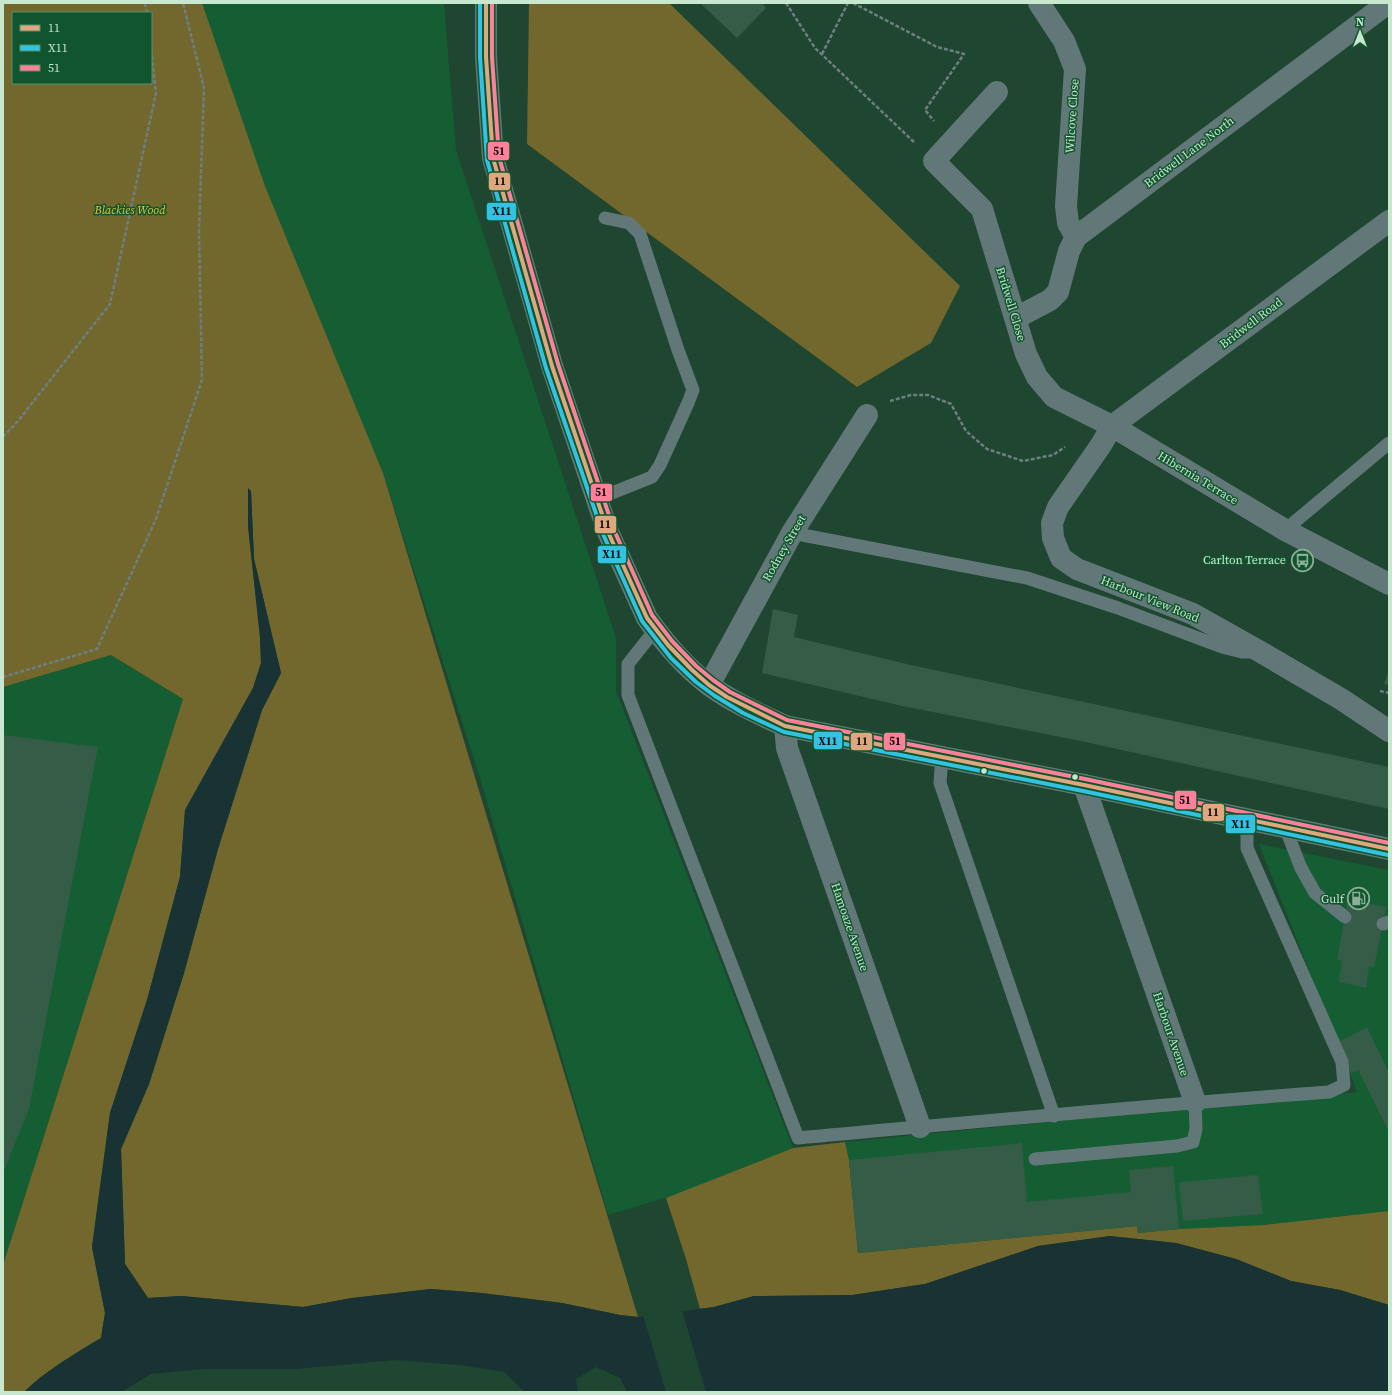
<svg xmlns="http://www.w3.org/2000/svg" width="1392" height="1395" font-family="'Source Serif 4',serif">
  <style>
    .built { fill: #155d33 }
    .green { fill: #72682e; fill-rule: evenodd }
    .water { fill: #193335 }
    .pier { fill: #1f4630 }
    .building { fill: #345c46 }
    .lines { fill: none; stroke-linecap: round; stroke-linejoin: round }
    .path { stroke: #6d7f80; stroke-width: 2.5; stroke-dasharray: 4 2; stroke-linecap: butt }
    .service { stroke: #627878; stroke-width: 13 }
    .minor { stroke: #627878; stroke-width: 22 }
    .tertiary { stroke: #627878; stroke-width: 22 }
    .bus-1-casing { stroke: #10552d; stroke-width: 7 }
    .bus-2-casing { stroke: #10552d; stroke-width: 7 }
    .bus-3-casing { stroke: #10552d; stroke-width: 7 }
    .bus-1 { stroke: #dfa77e; stroke-width: 4 }
    .bus-2 { stroke: #33c2e2; stroke-width: 4 }
    .bus-3 { stroke: #ff8098; stroke-width: 4 }
    .bus-dot { fill: #c7e7cf; stroke: #10552d; stroke-width: 1.5 }
    .labels { text-anchor: middle; dominant-baseline: central; stroke-width: 3; stroke-linejoin: round; paint-order: stroke }
    .street-label { font-size: 12px; fill: #c7e7cf; stroke: #10552d }
    .park-label { font-size: 12px; font-style: italic; fill: #e8c23a; stroke: #10552d }
    .poi-label { font-size: 12px; fill: #c7e7cf; stroke: #10552d; text-anchor: end }
    .line-badge { stroke: #10552d; stroke-width: 1.5 }
    .pale-badge-label { font-size: 11px; text-anchor: middle; font-weight: bold; fill: #111 }
  </style>
  <rect width="100%" height="100%" fill="#1f4630"/>
  <g class="built">
    <polygon points="202,3 444,3 456,150 616,638 616,691 793,1148 675,1195 608,1215 480,778 383,473 265,186"/>
    <polygon points="111,655 183,699 3,1265 3,687"/>
    <polygon points="1259,844 1389,870 1389,1211 1264,1225 1179,1229 1138,1233 1137,1226 858,1253 849,1160 845,1142 1357,1092"/>
  </g>
  <g class="green">
    <path d="M3,3H202L265,186L383,473L638,1317L620,1315L562,1303L481,1293L431,1289L352,1298L303,1307L181,1296L148,1298L125,1264L121,1149L149,1084L184,973L218,849L262,710L281,673L254,559L251,491L248,489V526L260,637L261,663L253,688L185,810L180,877L147,1000L110,1113L92,1247L105,1313L101,1338C76,1353 45,1371 24,1392H3V1265L183,699L111,655L3,687ZM13,13H151V83H13Z"/>
    <polygon points="529,3 669,3 960,286 931,343 857,387 527,144"/>
    <polygon points="845,1142 849,1160 858,1253 1137,1226 1138,1233 1179,1229 1264,1225 1389,1211 1389,1305 1340,1290 1291,1281 1236,1259 1176,1243 1110,1236 1038,1246 925,1284 852,1295 754,1296 714,1307 700,1309 686,1259 666,1198 793,1148"/>
  </g>
  <path class="water" d="M248,488L251,491L254,559L281,673L262,710L218,849L184,973L149,1084L121,1149L125,1264L148,1298L181,1296L303,1307L352,1298L431,1289L481,1293L562,1303L620,1315L638,1317L714,1307L754,1296L852,1295L925,1284L1038,1246L1110,1236L1176,1243L1236,1259L1291,1281L1340,1290L1389,1305V1392H627L620,1378L596,1367L576,1379L578,1392H525L504,1372L460,1365L397,1360L296,1369H204L151,1374L121,1392H24C45,1371 76,1353 101,1338L105,1313L92,1247L110,1113L147,1000L180,877L185,810L253,688L261,663L260,637L248,526Z"/>
  <polygon class="pier" points="682,1310 706,1392 666,1392 643,1315"/>
  <g class="building">
    <polygon points="700,3 762,3 766,8 737,38"/>
    <polygon points="773,609 798,615 794,637 911,665 1389,767 1389,809 1081,741 902,706 762,673"/>
    <polygon points="1389,670 1389,685 1384,684"/>
    <polygon points="3,735 98,747 29,1109 3,1173"/>
    <polygon points="1348,899 1386,907 1374,968 1369,967 1366,988 1339,982 1342,961 1337,960"/>
    <polygon points="1367,1027 1389,1073 1389,1132 1359,1071 1351,1073 1338,1042"/>
    <polygon points="1022,1143 1027,1202 1131,1192 1129,1170 1173,1166 1179,1229 1138,1233 1137,1226 858,1253 849,1160"/>
    <polygon points="1258,1175 1263,1214 1183,1221 1179,1182"/>
  </g>
  <g class="lines">
    <g class="path">
      <polyline points="145,3 147,13"/>
      <polyline points="786,3 815,48 915,143"/>
      <polyline points="853,3 937,47 964,54 925,110 934,121"/>
      <polyline points="822,54 848,3"/>
      <polyline points="890,401 911,395 928,395 951,404 966,431 987,449 1023,461 1053,455 1065,447"/>
      <polyline points="3,437 18,421 110,304 156,93 151,49"/>
      <polyline points="3,677 97,649 156,519 202,380 199,231 204,88 183,3"/>
      <polyline points="1380,691 1389,693"/>
    </g>
    <g class="service">
      <polyline points="597,499 652,477 660,465 688,403 693,390 678,350 640,234 629,223 605,218"/>
      <polyline points="1285,530 1389,443"/>
      <polyline points="792,533 1027,578 1118,608 1222,647 1242,652 1252,652"/>
      <path d="M655,630L628,664V695L798,1138C975,1122 1152,1105 1329,1092L1344,1085L1342,1062L1247,848V819"/>
      <polyline points="942,757 940,783 1054,1116"/>
      <polyline points="1285,827 1301,868 1315,893 1345,917"/>
      <polyline points="1383,924 1389,922"/>
      <polyline points="1035,1159 1177,1146 1193,1142 1196,1129 1195,1102"/>
    </g>
    <g class="minor">
      <polyline points="1039,3 1064,41 1075,69 1066,206 1068,223 1076,237"/>
      <polyline points="997,92 934,161 982,209 1026,354 1037,377 1054,397 1112,426 1285,530 1389,584"/>
      <polyline points="1389,221 1112,426 1101,445 1058,507 1052,523 1053,538 1061,558 1077,569 1193,614 1259,651 1341,699 1389,731"/>
      <polyline points="1016,318 1050,300 1058,292 1069,251 1076,237 1388,3"/>
      <polyline points="709,685 792,533 867,415"/>
      <polyline points="785,726 787,748 920,1127"/>
      <polyline points="1084,785 1195,1102"/>
    </g>
    <path class="tertiary" d="M486,3V57L493,158L552,366L608,532L647,618C664,642 685,667 709,685C732,702 759,714 785,726L1084,785L1389,849"/>
    <defs>
      <polyline id="bus-1" points="486,3 486,57 493,158 552,366 608,532 647,618 668,645 692,670 709,685 727,697 785,726 1084,785 1389,849"/>
      <polyline id="bus-2" points="480,3 480,57 487,160 546,368 603,534 642,621 671,658 696,682 715,696 743,713 784,732 1083,791 1388,855"/>
      <polyline id="bus-3" points="492,3 492,57 499,157 558,364 614,530 652,615 672,641 696,666 713,680 730,692 787,720 1085,779 1389,843"/>
    </defs>
    <use href="#bus-1" class="bus-1-casing"/>
    <use href="#bus-2" class="bus-2-casing"/>
    <use href="#bus-3" class="bus-3-casing"/>
    <use href="#bus-1" class="bus-1"/>
    <use href="#bus-2" class="bus-2"/>
    <use href="#bus-3" class="bus-3"/>
  </g>
  <defs>
    <symbol id="bus-ring" viewBox="-11 -11 22 22"><circle r="9.5" fill="#10552d" stroke="#8caf97" stroke-width="1.5"/><path d="M-5-6H5V4H4V6H2V4H-2V6H-4V4H-5ZM-3.5-4V0h7V-4ZM-3.5 1.2v1.5H-2V1.2ZM2 1.2v1.5H3.5V1.2Z" fill="#8caf97"/></symbol>
    <symbol id="fuel-ring" viewBox="-11 -11 22 22"><circle r="9.5" fill="#10552d" stroke="#8caf97" stroke-width="1.5"/><path d="M-5.5-6h7V0h2V4h1.3V-2.5L3-4.5l.8-.8L6-3V5H2.5V1h-1V6h-7ZM-4.2-4.7v3.2H.2V-4.7Z" fill="#8caf97"/></symbol>
  </defs>
  <g fill-rule="evenodd">
    <use href="#bus-ring" x="1290" y="548" width="25" height="25"/>
    <use href="#fuel-ring" x="1346" y="886" width="25" height="25"/>
  </g>
  <g class="bus-dot">
    <circle cx="984" cy="771" r="3.5"/>
    <circle cx="1075" cy="777" r="3.5"/>
  </g>
  <g class="labels">
    <g class="street-label">
      <text transform="translate(1072 116) rotate(-86)">Wilcove Close</text>
      <text transform="translate(1189 152) rotate(-37)">Bridwell Lane North</text>
      <text transform="translate(1011 304) rotate(73)">Bridwell Close</text>
      <text transform="translate(1251 323) rotate(-37)">Bridwell Road</text>
      <text transform="translate(1198 478) rotate(31)">Hibernia Terrace</text>
      <text transform="translate(784 548) rotate(-60)">Rodney Street</text>
      <text transform="translate(1150 599) rotate(22)">Harbour View Road</text>
      <text transform="translate(850 927) rotate(71)">Hamoaze Avenue</text>
      <text transform="translate(1171 1034) rotate(71)">Harbour Avenue</text>
    </g>
    <g class="park-label">
      <text x="130" y="210">Blackies Wood</text>
    </g>
    <g class="poi-label">
      <text x="1286" y="560">Carlton Terrace</text>
      <text x="1344" y="899">Gulf</text>
    </g>
  </g>
  <g class="line-badge">
    <rect x="487" y="141" width="23" height="20" rx="4" fill="#ff8098"/>
    <rect x="488" y="172" width="23" height="19" rx="4" fill="#dfa77e"/>
    <rect x="486" y="202" width="31" height="19" rx="4" fill="#33c2e2"/>
    <rect x="590" y="483" width="23" height="19" rx="4" fill="#ff8098"/>
    <rect x="594" y="515" width="23" height="19" rx="4" fill="#dfa77e"/>
    <rect x="597" y="545" width="30" height="19" rx="4" fill="#33c2e2"/>
    <rect x="813" y="731" width="30" height="19" rx="4" fill="#33c2e2"/>
    <rect x="850" y="732" width="23" height="19" rx="4" fill="#dfa77e"/>
    <rect x="883" y="732" width="23" height="19" rx="4" fill="#ff8098"/>
    <rect x="1174" y="790" width="23" height="20" rx="4" fill="#ff8098"/>
    <rect x="1202" y="803" width="23" height="19" rx="4" fill="#dfa77e"/>
    <rect x="1225" y="814" width="31" height="20" rx="4" fill="#33c2e2"/>
  </g>
  <g class="pale-badge-label">
    <text x="499" y="155">51</text>
    <text x="500" y="185">11</text>
    <text x="502" y="215">X11</text>
    <text x="601" y="496">51</text>
    <text x="605" y="528">11</text>
    <text x="612" y="558">X11</text>
    <text x="828" y="745">X11</text>
    <text x="862" y="745">11</text>
    <text x="895" y="745">51</text>
    <text x="1185" y="804">51</text>
    <text x="1213" y="816">11</text>
    <text x="1241" y="828">X11</text>
  </g>
  <rect width="1392" height="1395" fill="none" stroke="#c7e7cf" stroke-width="8"/>
  <rect x="12" y="12" width="140" height="72" fill="#10552d" stroke="#598f6e"/>
  <rect x="20" y="25" width="20" height="6" fill="#dfa77e" stroke="#598f6e"/>
  <text x="48" y="32" font-size="12" fill="#c7e7cf">11</text>
  <rect x="20" y="45" width="20" height="6" fill="#33c2e2" stroke="#598f6e"/>
  <text x="48" y="52" font-size="12" fill="#c7e7cf">X11</text>
  <rect x="20" y="65" width="20" height="6" fill="#ff8098" stroke="#598f6e"/>
  <text x="48" y="72" font-size="12" fill="#c7e7cf">51</text>
  <g transform="translate(1360 32)" stroke="#10552d" stroke-width="3" paint-order="stroke">
  <path d="M0-3L7 15L0 10L-7 15Z" fill="#c7e7cf"/>
  <text y="-6" font-size="11" font-weight="bold" text-anchor="middle" fill="#c7e7cf">N</text>
  </g>
</svg>
